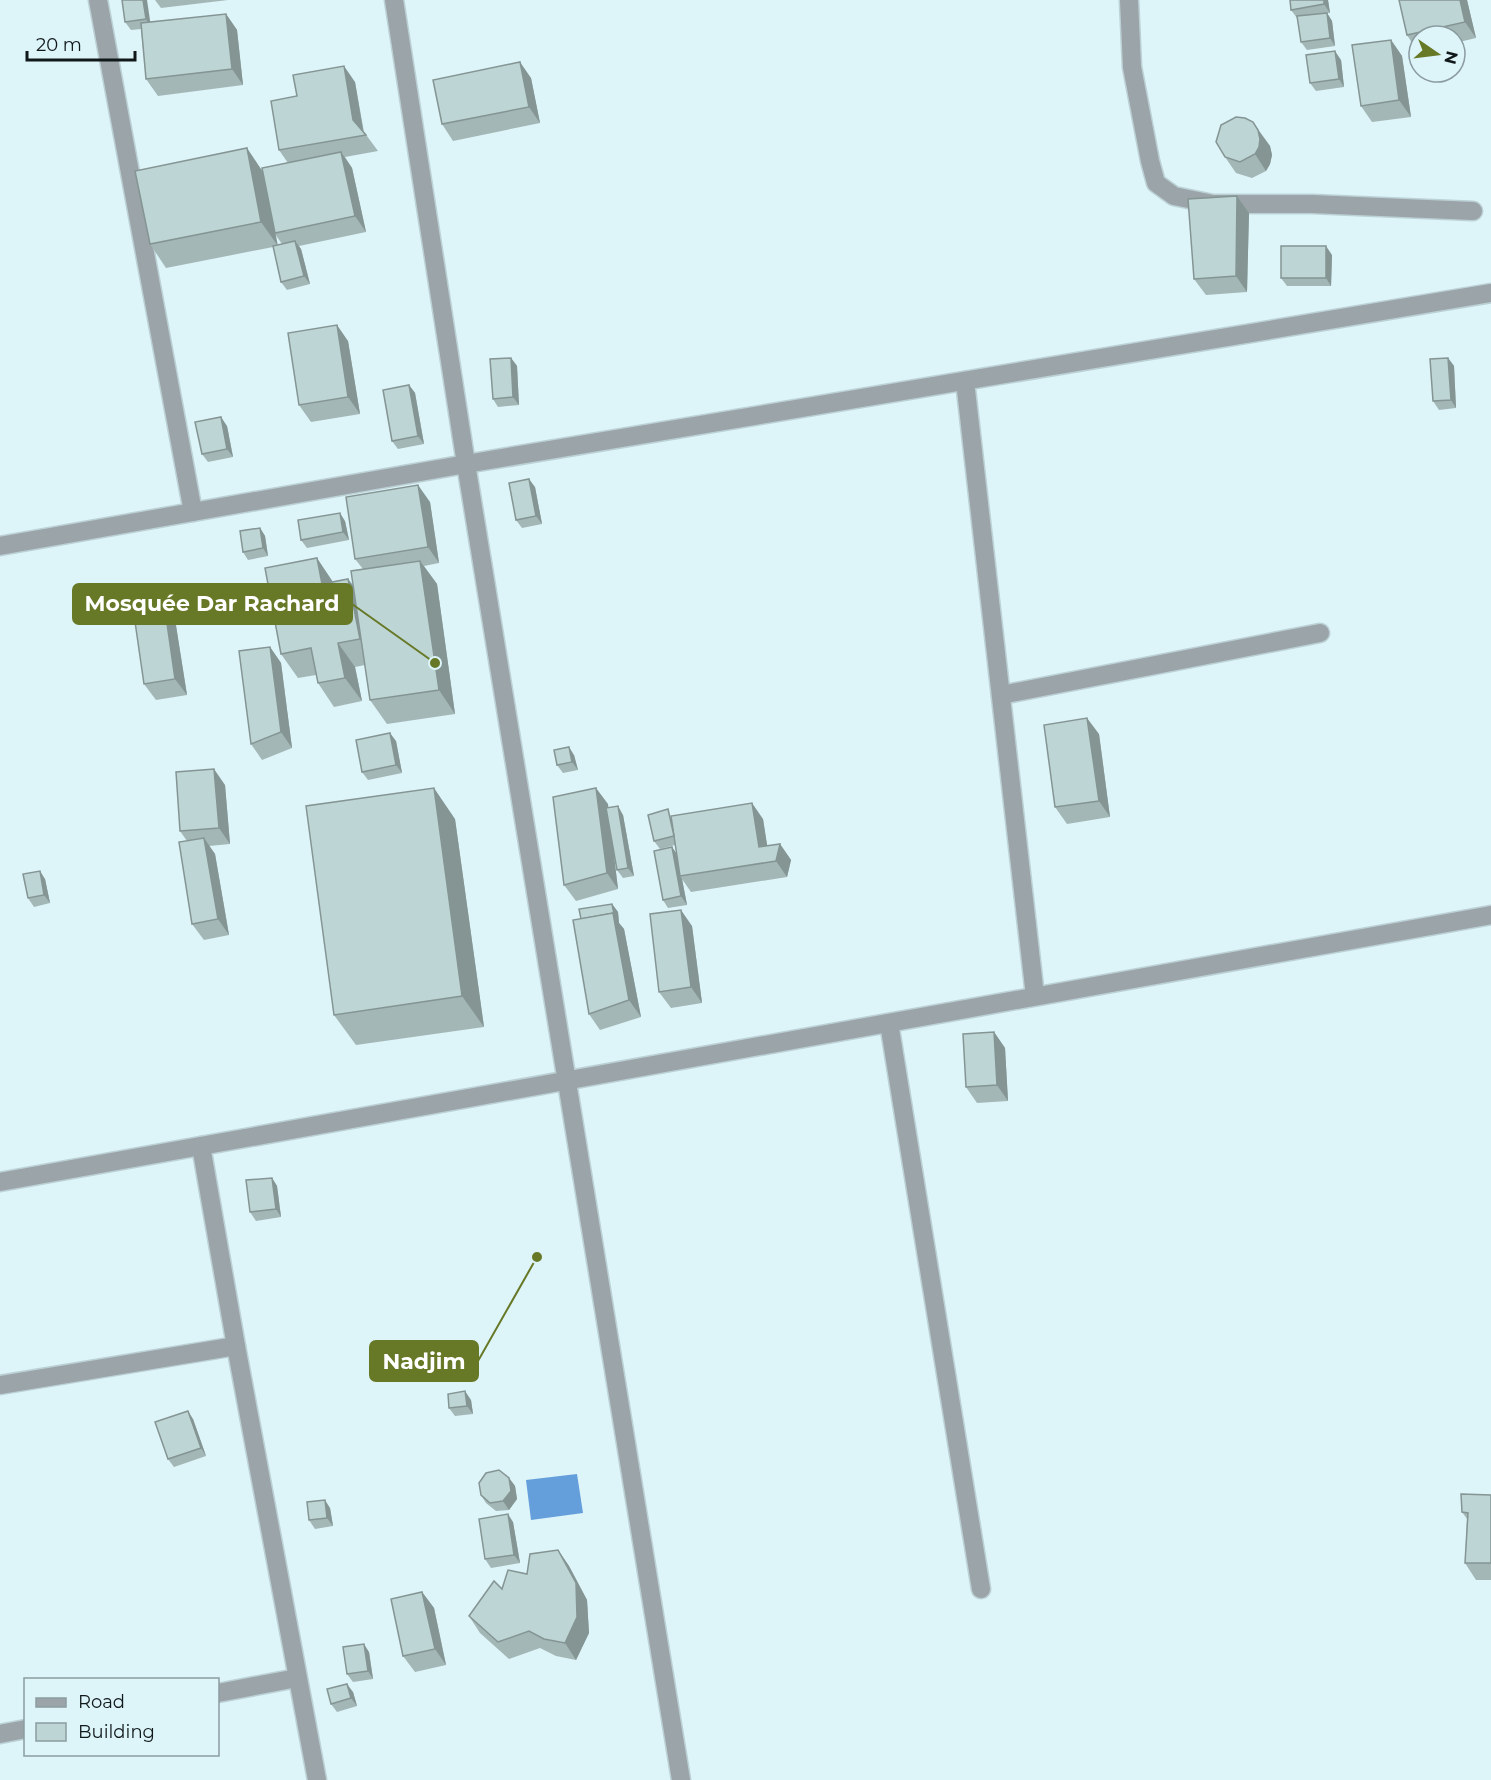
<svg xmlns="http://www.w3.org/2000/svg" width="1491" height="1780" font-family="Montserrat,sans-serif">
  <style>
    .water { fill: #649edb }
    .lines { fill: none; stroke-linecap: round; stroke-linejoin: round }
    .lane-casing { stroke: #bcd1d5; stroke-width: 21 }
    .street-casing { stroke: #bcd1d5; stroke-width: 21 }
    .lane { stroke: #9ba4a8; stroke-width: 18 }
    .street { stroke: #9ba4a8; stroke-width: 18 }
    .wall { fill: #a3b7b6; fill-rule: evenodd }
    .shaded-wall { fill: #849594 }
    .building { fill: #bdd5d4; stroke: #849594; stroke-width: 1.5 }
    .leader { fill: none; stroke: #677927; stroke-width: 2 }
    .callout-dot { fill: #677927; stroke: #ddf4f9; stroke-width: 2 }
    .callout { fill: #677927; stroke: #677927; stroke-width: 2 }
    .callout-label { font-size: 22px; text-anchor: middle; font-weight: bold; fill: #fff }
  </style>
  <rect width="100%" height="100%" fill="#ddf4f9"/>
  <polygon class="water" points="577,1474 583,1513 531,1520 526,1480"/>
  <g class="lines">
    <defs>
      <polyline id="lane" points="1129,0 1132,67 1150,161 1156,183 1174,196 1213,204 1312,204 1473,211"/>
      <g id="street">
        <polyline points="98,0 193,512"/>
        <polyline points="394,0 466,464 681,1780"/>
        <polyline points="965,381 1035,996"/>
        <polyline points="0,546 466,464 1491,293"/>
        <polyline points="1001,695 1320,633"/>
        <polyline points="889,1023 981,1589"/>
        <polyline points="201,1146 236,1346 317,1780"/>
        <polyline points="0,1182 1491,915"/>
        <polyline points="0,1385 236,1346"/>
        <polyline points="218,1693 297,1678"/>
        <polyline points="0,1734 26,1729"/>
      </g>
    </defs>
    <use href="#lane" class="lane-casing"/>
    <use href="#street" class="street-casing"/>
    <use href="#lane" class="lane"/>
    <use href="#street" class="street"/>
  </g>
  <g class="wall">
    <polygon points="122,0 151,22 226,14 237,30 243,85 158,96 146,79 141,29 131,30 125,22"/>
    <polygon points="155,0 228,0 161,8"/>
    <polygon points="1290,0 1328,0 1330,13 1327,13 1332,21 1335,46 1307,50 1301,42 1297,18 1291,10"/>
    <polygon points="1467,0 1476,38 1455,43 1455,36 1419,36 1418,52 1407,35"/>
    <polygon points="1391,40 1402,56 1411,117 1372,122 1361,106"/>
    <polygon points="1341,60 1344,87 1316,91 1310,83"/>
    <polygon points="531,78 540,123 453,141 442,124"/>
    <path d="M355,82L364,132L378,151L345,157L352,168L366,232L299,246L301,249L310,284L287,290L281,282L273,247L166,268L150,244L262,170L288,163L279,150L297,96ZM275,234L282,244L277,245Z"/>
    <polygon points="1253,122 1270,146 1272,155 1270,164 1266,171 1252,178 1236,173 1225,157"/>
    <polygon points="1237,196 1249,213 1247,292 1206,295 1194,279"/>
    <polygon points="1332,255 1331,286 1287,286 1281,278"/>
    <polygon points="348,341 360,414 311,422 299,405"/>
    <polygon points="511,358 517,366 519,405 498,407 493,399"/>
    <polygon points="1448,358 1454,366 1456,408 1439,410 1433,401"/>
    <polygon points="409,385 415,393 424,444 398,449 392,441"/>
    <polygon points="227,426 233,457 208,462 202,454"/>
    <polygon points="535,487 542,524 522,528 516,520"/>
    <polygon points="430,502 439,563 424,566 437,584 455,714 387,724 370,700 365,665 355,667 362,701 334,707 318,683 316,675 298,678 281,654 333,582 348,579 354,586 363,569 355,559"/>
    <polygon points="345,521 349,540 307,548 301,540"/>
    <polygon points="260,528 265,536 268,556 248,560 243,552"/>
    <polygon points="163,596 174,613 187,695 156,700 144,684"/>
    <polygon points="270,647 281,663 292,748 262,760 251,744"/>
    <polygon points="1099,734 1110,817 1067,824 1055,807"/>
    <polygon points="396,741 402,773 368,780 362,772"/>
    <polygon points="574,755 578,770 563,773 557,765"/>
    <polygon points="225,785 230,844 209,846 215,854 229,935 204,940 192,924 187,841 180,831"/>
    <polygon points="608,804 608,808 623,815 634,876 623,878 617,870 613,850 618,889 576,901 564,885"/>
    <polygon points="673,816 763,819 767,846 780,844 791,860 787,877 691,892 682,879 687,905 668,908 663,900 672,847 677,854 675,845 660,849 654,841"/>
    <polygon points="455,819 484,1027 356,1045 334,1015"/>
    <polygon points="45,879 50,903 34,907 28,898"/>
    <polygon points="612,904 618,912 619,923 624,929 641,1017 600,1030 589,1014 581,919"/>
    <polygon points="692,926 702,1003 671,1008 659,992"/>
    <polygon points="994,1032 1005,1048 1008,1101 977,1103 966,1087"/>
    <polygon points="272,1178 277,1186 281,1217 256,1221 250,1212"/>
    <polygon points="471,1400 473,1414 455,1416 449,1408"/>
    <polygon points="193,1419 206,1456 174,1467 168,1459"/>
    <polygon points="509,1478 515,1486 517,1499 509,1510 496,1511 486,1503 481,1495"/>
    <polygon points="1491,1495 1491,1580 1476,1580 1465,1563 1467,1519 1462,1512"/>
    <polygon points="330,1508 333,1526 315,1529 309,1520"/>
    <polygon points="513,1522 520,1563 491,1568 485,1559"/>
    <polygon points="558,1550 569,1566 587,1600 589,1633 576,1660 556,1656 540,1648 509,1659 480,1633 469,1616 502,1589 527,1574"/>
    <polygon points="422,1592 434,1608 446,1665 415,1672 403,1656"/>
    <polygon points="369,1652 373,1679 353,1682 347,1674"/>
    <polygon points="353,1692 357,1706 337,1712 331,1704"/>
  </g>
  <g class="shaded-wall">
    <polygon points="143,0 147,0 151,27 146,19"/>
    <polygon points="1324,0 1328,0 1330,13 1324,4"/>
    <polygon points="1460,0 1467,0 1476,38 1465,22"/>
    <polygon points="1327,13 1332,21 1335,46 1330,38"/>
    <polygon points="226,14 237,30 243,85 232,69"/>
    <polygon points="1391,40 1402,56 1411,117 1399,100"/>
    <polygon points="1335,51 1341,60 1344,87 1339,79"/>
    <polygon points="520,62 531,78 540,123 529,107"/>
    <polygon points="344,66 355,82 364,136 353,120"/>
    <polygon points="1258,130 1270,146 1272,155 1270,164 1266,171 1255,154"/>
    <polygon points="247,148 263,172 278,246 261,222"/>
    <polygon points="341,152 352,168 366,232 355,216"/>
    <polygon points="1237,196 1249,213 1247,292 1236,276"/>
    <polygon points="295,241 301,249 310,284 304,276"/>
    <polygon points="1326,246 1332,255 1331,286 1326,278"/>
    <polygon points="337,325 348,341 360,414 348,397"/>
    <polygon points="511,358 517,366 519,405 513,397"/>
    <polygon points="1448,358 1454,366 1456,408 1451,400"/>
    <polygon points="409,385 415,393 424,444 418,436"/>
    <polygon points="221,417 227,426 233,457 227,449"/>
    <polygon points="529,479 535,487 542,524 536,516"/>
    <polygon points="418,485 430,502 439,563 428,547"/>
    <polygon points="340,513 345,521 349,540 343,532"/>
    <polygon points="260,528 265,536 268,556 263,548"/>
    <polygon points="317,558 333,582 322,584"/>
    <polygon points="420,561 437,584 455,714 439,690"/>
    <polygon points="348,579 365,602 376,662 360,639"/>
    <polygon points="163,596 174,613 187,695 175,679"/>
    <polygon points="338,643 355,667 362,701 345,678"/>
    <polygon points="270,647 281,663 292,748 281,732"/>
    <polygon points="1087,718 1099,734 1110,817 1099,801"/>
    <polygon points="390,733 396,741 402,773 396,765"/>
    <polygon points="569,747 574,755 578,770 572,762"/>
    <polygon points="214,769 225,785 230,844 219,828"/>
    <polygon points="434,788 455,819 484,1027 462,996"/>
    <polygon points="596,788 608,804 618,889 607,873"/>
    <polygon points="752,803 763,819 770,863 759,847"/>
    <polygon points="618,806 623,815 634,876 628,868"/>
    <polygon points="204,838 215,854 229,935 218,919"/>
    <polygon points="780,844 791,860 787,877 776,861"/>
    <polygon points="672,847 678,856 680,876 682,879 687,905 681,896"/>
    <polygon points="40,871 45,879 50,903 44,895"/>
    <polygon points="612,904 618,912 619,923 624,929 641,1017 629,1000 613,913"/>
    <polygon points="681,910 692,926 702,1003 691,987"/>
    <polygon points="994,1032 1005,1048 1008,1101 997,1085"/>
    <polygon points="272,1178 277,1186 281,1217 276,1209"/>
    <polygon points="465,1391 471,1400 473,1414 467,1406"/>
    <polygon points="188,1411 193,1419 206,1456 201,1448"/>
    <polygon points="509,1478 515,1486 517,1499 509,1510 503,1501"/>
    <polygon points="325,1500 330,1508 333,1526 327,1518"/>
    <polygon points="508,1514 513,1522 520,1563 514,1555"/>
    <polygon points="558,1550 569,1566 587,1600 589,1633 576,1660 565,1643"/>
    <polygon points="422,1592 434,1608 446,1665 435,1649"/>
    <polygon points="364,1644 369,1652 373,1679 368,1671"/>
    <polygon points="347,1684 353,1692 357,1706 351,1698"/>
  </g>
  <g class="building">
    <polygon points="122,0 143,0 146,19 125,22"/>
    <polygon points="1290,0 1324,0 1324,4 1291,10"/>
    <polygon points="1399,0 1460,0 1465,22 1407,35"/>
    <polygon points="1327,13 1330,38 1301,42 1297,16"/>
    <polygon points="226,14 232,69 146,79 141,23"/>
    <polygon points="1391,40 1399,100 1361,106 1352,45"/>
    <polygon points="1335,51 1339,79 1310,83 1306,55"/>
    <polygon points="520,62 529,107 442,124 433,80"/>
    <polygon points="344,66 353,120 366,135 279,150 271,101 297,96 293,75"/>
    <polygon points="1236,117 1245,118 1253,122 1258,130 1260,139 1259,147 1255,154 1240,162 1225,157 1216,142 1221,125"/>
    <polygon points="247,148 261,222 150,244 135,171"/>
    <polygon points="341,152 355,216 275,233 262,168"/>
    <polygon points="1237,196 1236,276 1194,279 1188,199"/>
    <polygon points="295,241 304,276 281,282 273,246"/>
    <rect x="1281" y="246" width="45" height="32"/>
    <polygon points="337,325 348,397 299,405 288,333"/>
    <polygon points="511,358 513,397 493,399 490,359"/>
    <polygon points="1448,358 1451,400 1433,401 1430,359"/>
    <polygon points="409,385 418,436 392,441 383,390"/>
    <polygon points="221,417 227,449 202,454 195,422"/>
    <polygon points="529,479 536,516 516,520 509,483"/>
    <polygon points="418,485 428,547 355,559 346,497"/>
    <polygon points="340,513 343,532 301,540 298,520"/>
    <polygon points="260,528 263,548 243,552 240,531"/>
    <polygon points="317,558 322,584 348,579 360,639 338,643 345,678 318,683 311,648 281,654 265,568"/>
    <polygon points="420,561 439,690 370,700 351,571"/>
    <polygon points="163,596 175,679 144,684 132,601"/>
    <polygon points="270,647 281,732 251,744 239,651"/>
    <polygon points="1087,718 1099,801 1055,807 1044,725"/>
    <polygon points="390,733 396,765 362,772 356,740"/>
    <polygon points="569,747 572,762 557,765 554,750"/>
    <polygon points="214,769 219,828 180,831 176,772"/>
    <polygon points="434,788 462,996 334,1015 306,806"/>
    <polygon points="596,788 607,873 564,885 553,797"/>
    <polygon points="752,803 759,847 780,844 776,861 680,876 671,816"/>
    <polygon points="618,806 628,868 617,870 606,808"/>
    <polygon points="668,809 674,836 654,841 648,815"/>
    <polygon points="204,838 218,919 192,924 179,842"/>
    <polygon points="672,847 681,896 663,900 654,851"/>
    <polygon points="40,871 44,895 28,898 23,874"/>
    <polygon points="612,904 614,914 613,913 581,919 579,909"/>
    <polygon points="681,910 691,987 659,992 650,914"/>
    <polygon points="613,913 629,1000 589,1014 573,920"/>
    <polygon points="994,1032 997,1085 966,1087 963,1034"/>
    <polygon points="272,1178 276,1209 250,1212 246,1180"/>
    <polygon points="465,1391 467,1406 449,1408 448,1394"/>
    <polygon points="188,1411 201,1448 168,1459 155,1422"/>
    <polygon points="499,1470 509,1478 511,1491 503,1501 490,1503 481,1495 479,1483 486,1473"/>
    <polygon points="1461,1494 1491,1495 1491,1563 1465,1563 1468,1513 1462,1512"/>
    <polygon points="325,1500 327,1518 309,1520 307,1502"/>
    <polygon points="508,1514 514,1555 485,1559 479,1519"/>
    <polygon points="558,1550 576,1583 577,1617 565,1643 544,1639 529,1631 498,1642 469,1616 494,1581 502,1589 508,1570 527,1574 530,1554"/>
    <polygon points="422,1592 435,1649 403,1656 391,1599"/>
    <polygon points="364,1644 368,1671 347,1674 343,1647"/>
    <polygon points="347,1684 351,1698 331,1704 327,1689"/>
  </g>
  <path class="leader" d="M435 663L352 604M537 1257L478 1361"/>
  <g class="callout-dot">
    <circle cx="435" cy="663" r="6"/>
    <circle cx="537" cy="1257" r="6"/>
  </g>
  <g class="callout">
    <rect x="73" y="584" width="279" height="40" rx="6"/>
    <rect x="370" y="1341" width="108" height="40" rx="6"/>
  </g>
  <g class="callout-label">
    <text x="212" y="611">Mosquée Dar Rachard</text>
    <text x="424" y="1369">Nadjim</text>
  </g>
  <rect x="24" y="1678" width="195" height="78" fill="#ddf4f9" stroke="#8b9ca0" stroke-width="1.5"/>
  <rect x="36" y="1698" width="30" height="9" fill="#9ba4a8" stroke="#8b9ca0" stroke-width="1.5"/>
  <text x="78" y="1708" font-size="18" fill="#10181a">Road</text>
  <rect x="36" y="1723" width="30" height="18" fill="#bdd5d4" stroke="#8b9ca0" stroke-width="1.5"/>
  <text x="78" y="1738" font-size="18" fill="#10181a">Building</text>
  <g transform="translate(1437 54) rotate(104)"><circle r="28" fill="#ddf4f9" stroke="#8b9ca0" stroke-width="1.5"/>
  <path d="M0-4.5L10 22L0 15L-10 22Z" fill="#677927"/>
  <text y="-9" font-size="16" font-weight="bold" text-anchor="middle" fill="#10181a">N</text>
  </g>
  <path d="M27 51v9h108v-9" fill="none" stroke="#10181a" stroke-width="3"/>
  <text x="36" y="51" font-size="18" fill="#10181a" stroke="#ddf4f9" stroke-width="4.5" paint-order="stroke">20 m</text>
</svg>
